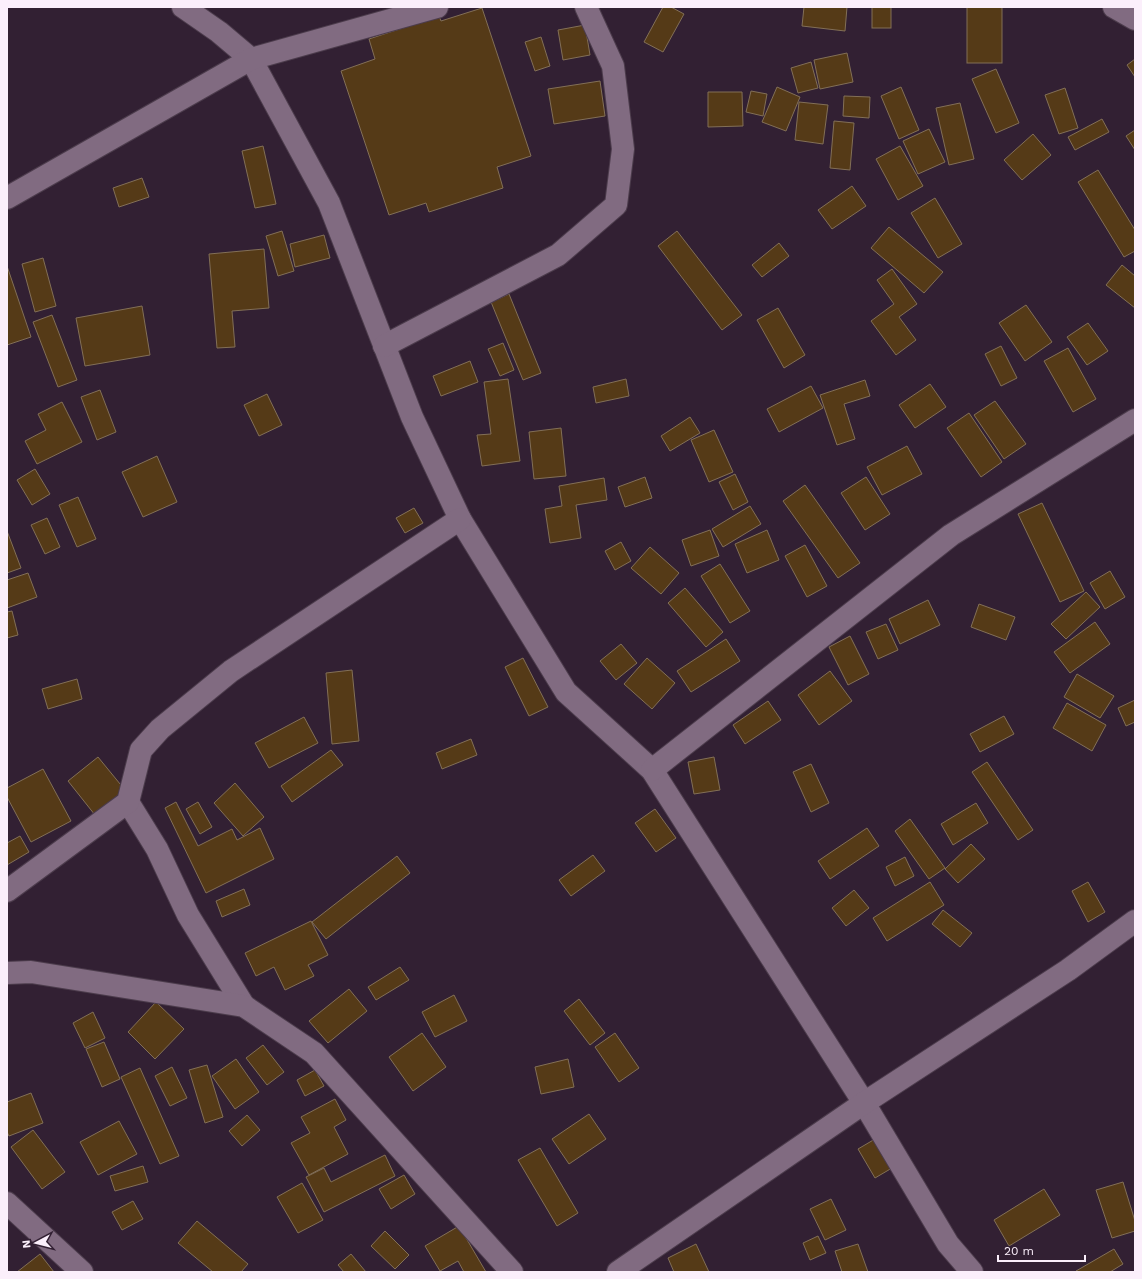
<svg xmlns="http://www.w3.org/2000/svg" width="1142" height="1279" font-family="'Work Sans',sans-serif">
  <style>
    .building { fill: #553a17; stroke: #826f57 }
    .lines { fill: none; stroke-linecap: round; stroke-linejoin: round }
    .minor-casing { stroke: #4c3c4c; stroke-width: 24 }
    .minor { stroke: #816b81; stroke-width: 22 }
  </style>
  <rect width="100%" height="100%" fill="#322033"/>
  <g class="building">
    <polygon points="663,7 671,7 684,14 663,52 644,42"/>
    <polygon points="804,7 847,7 845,31 802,26"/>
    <rect x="872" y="7" width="19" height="21"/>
    <rect x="967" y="7" width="35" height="56"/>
    <polygon points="482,8 531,156 497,167 503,188 429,212 426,203 389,215 341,71 375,59 369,39 439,16 441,21"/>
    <polygon points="585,25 590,55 563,60 558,30"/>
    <polygon points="541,37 550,66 535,71 525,42"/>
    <polygon points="847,53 853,82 820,89 814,60"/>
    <polygon points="1135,59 1135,77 1127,65"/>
    <polygon points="811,62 818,88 798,93 791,68"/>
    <polygon points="996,69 1019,123 996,133 972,79"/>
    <polygon points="600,81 605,116 554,124 548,89"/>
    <polygon points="777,87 800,97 786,131 762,122"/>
    <polygon points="901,87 919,130 899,139 881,96"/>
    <polygon points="1065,88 1078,128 1059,134 1045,95"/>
    <polygon points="751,91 767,94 763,116 746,112"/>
    <polygon points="708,92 742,92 743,126 708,127"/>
    <polygon points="844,96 870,97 869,118 843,116"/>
    <polygon points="799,102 828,105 823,144 795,140"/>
    <polygon points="960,103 974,159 949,165 936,108"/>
    <polygon points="1102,119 1109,132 1075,150 1068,137"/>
    <polygon points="834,121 854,123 850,170 830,168"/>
    <polygon points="929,129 945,162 918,174 903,141"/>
    <polygon points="1135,130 1135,150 1126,136"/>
    <polygon points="1033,134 1051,155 1022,180 1004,160"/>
    <polygon points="263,146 276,204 255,208 242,151"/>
    <polygon points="900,146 923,186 898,200 876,159"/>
    <polygon points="1098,170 1135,230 1135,251 1124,257 1078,182"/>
    <polygon points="142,178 149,197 119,207 113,188"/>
    <polygon points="852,186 866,206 832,229 818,210"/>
    <polygon points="935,198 962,244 938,258 911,213"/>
    <polygon points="889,227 943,272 924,293 871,248"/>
    <polygon points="282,231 294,271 278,276 266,236"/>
    <polygon points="677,231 742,315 722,330 658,246"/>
    <polygon points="324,235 330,258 295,267 290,244"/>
    <polygon points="779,243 789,256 762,277 752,265"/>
    <polygon points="264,249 269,308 232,311 235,347 217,348 209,254"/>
    <polygon points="43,258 56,306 35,312 22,264"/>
    <polygon points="1122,265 1135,276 1135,308 1106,285"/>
    <polygon points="7,266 31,337 7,345"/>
    <polygon points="892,269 917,304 899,317 916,340 896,355 871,321 894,304 877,280"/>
    <polygon points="509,294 541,373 523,380 491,302"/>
    <polygon points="1026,305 1052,342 1025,361 999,323"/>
    <polygon points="142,306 150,355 85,366 76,318"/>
    <polygon points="778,308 805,355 784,368 757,320"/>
    <polygon points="52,315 77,380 58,387 33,322"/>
    <polygon points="1088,323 1108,351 1087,365 1067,337"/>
    <polygon points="503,343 514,370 500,376 488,349"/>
    <polygon points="1001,346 1017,378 1001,386 985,354"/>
    <polygon points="1068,348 1096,399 1073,412 1044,361"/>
    <polygon points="470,361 478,382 441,396 433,376"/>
    <polygon points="508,379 520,461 482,466 477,435 491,434 484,382"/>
    <polygon points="626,379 629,396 596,403 593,387"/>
    <polygon points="865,380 870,396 844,404 855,439 837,445 820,395"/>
    <polygon points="930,384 946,407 915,428 899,405"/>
    <polygon points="811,386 823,408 779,432 767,409"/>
    <polygon points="100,390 116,432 97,440 81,397"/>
    <polygon points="267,394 282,425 259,436 244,405"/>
    <polygon points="995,401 1026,444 1004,459 974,415"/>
    <polygon points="62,402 82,442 37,464 25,441 46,430 38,414"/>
    <polygon points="969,413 1002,462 981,477 947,428"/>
    <polygon points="690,417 700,433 670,451 661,436"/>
    <polygon points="561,428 566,476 534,479 529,432"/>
    <polygon points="714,430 733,472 709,482 691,440"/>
    <polygon points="907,446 922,474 882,495 867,467"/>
    <polygon points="157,456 177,502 143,517 122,472"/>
    <polygon points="35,469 50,494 32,505 17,480"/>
    <polygon points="735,474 748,502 733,510 719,482"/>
    <polygon points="645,477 652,498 625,507 618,487"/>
    <polygon points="866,477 890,514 865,530 841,493"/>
    <polygon points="604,478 607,500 576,505 581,538 550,543 545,509 562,506 559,486"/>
    <polygon points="805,485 860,563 838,578 783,501"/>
    <polygon points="78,497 96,539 77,547 59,505"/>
    <polygon points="1042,503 1084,591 1060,602 1018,514"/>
    <polygon points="750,506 761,524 723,547 712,529"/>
    <polygon points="414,508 423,523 405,533 396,518"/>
    <polygon points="47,518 60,547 45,554 31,525"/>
    <polygon points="710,530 719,556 691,566 682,540"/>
    <polygon points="767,530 779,560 747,573 735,544"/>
    <polygon points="7,531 21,568 7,573"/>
    <polygon points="621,542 631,561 615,570 605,551"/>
    <polygon points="805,545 827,586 807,597 785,556"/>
    <polygon points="650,547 679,573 661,594 631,568"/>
    <polygon points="720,564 750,611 730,623 701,576"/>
    <polygon points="1110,571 1125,597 1105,609 1090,583"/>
    <polygon points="28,573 37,597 7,608 7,580"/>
    <polygon points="685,588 723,632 706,647 668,603"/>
    <polygon points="1086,592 1100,607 1066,639 1051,624"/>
    <polygon points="928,600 940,625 900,644 889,619"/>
    <polygon points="979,604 1015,617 1006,640 971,627"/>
    <polygon points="12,611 18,635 7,638 7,612"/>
    <polygon points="1095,622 1110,644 1070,673 1054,652"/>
    <polygon points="886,624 898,650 878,659 866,632"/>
    <polygon points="850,636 869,674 848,685 829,647"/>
    <polygon points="726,639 740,661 691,692 677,671"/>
    <polygon points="621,644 637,663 616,680 600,661"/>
    <polygon points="523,658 548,707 529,716 505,667"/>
    <polygon points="647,658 675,683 652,709 624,684"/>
    <polygon points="352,670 359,741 332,744 326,673"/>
    <polygon points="830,671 852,701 819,725 798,695"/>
    <polygon points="1077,674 1114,696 1100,718 1064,697"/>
    <polygon points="77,679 82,699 48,709 42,689"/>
    <polygon points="1135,700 1135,722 1126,726 1118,708"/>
    <polygon points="768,701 781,720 745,744 733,725"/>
    <polygon points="1067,703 1106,725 1092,751 1053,728"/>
    <polygon points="1004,716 1014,734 980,752 970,734"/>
    <polygon points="304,717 318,743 269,768 255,743"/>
    <polygon points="471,739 477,755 442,769 436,753"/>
    <polygon points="331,750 343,765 292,802 281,786"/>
    <polygon points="98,757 125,790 95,815 68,781"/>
    <polygon points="714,757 720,790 694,794 688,762"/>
    <polygon points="987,762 1033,830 1018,840 972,772"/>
    <polygon points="811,764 829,803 811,812 793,772"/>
    <polygon points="43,769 71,821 31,842 7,797 7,788"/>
    <polygon points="235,783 264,817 243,836 214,803"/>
    <polygon points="176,802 198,846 232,829 237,840 260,828 274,859 206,893 165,808"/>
    <polygon points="198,802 212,827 200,834 186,809"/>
    <polygon points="976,803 988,823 953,845 941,824"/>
    <polygon points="655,809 676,838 656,852 635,823"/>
    <polygon points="910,819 945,868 929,879 895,831"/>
    <polygon points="867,828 879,846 830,879 818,861"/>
    <polygon points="20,836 29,852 7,865 7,843"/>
    <polygon points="971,844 985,859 958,883 945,869"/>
    <polygon points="593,855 605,871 571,896 559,880"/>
    <polygon points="397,856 410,873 326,939 312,922"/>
    <polygon points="905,857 914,876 895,886 886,867"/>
    <polygon points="930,882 944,905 887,941 873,918"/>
    <polygon points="1088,882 1105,912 1088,922 1072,891"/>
    <polygon points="244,889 250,905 222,917 216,901"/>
    <polygon points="854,890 869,908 846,926 832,908"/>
    <polygon points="943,910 972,933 960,947 932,924"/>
    <polygon points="311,921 328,955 308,965 314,976 285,990 274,967 256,976 245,953"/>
    <polygon points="400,967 409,980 376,1000 368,987"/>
    <polygon points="349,989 367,1011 328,1043 309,1021"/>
    <polygon points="454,995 467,1021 435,1037 422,1012"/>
    <polygon points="579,999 605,1033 590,1045 564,1011"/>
    <polygon points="156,1002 184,1029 155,1059 128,1032"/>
    <polygon points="93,1012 105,1038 85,1048 73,1023"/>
    <polygon points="422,1033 446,1067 413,1091 389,1057"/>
    <polygon points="615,1033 639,1068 619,1082 595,1047"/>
    <polygon points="104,1042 120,1079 102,1087 86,1049"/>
    <polygon points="263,1045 284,1072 267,1085 246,1058"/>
    <polygon points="236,1059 259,1092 235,1109 212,1076"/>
    <polygon points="568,1059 574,1087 541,1094 535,1067"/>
    <polygon points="207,1065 223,1117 205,1123 189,1070"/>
    <polygon points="172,1067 187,1098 170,1106 155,1076"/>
    <polygon points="140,1068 179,1156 160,1164 121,1077"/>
    <polygon points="315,1070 324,1086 305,1096 297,1080"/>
    <polygon points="31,1093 43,1123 9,1136 7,1132 7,1102"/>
    <polygon points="335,1099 346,1120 334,1127 348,1154 309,1175 291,1143 310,1133 301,1117"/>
    <polygon points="589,1114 606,1139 569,1164 552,1139"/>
    <polygon points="247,1115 260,1130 242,1146 229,1131"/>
    <polygon points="119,1121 137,1154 98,1175 80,1142"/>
    <polygon points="33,1130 65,1172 42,1189 11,1147"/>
    <polygon points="875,1139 892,1168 875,1178 858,1149"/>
    <polygon points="540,1148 578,1213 557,1226 518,1160"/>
    <polygon points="385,1155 395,1176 324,1212 306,1177 324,1168 331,1182"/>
    <polygon points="143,1166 148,1182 115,1191 110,1176"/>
    <polygon points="404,1175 415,1194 391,1209 379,1189"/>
    <polygon points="1123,1182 1135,1221 1135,1231 1112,1238 1096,1190"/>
    <polygon points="302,1183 323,1220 298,1233 277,1197"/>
    <polygon points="1044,1189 1060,1215 1009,1246 994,1220"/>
    <polygon points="831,1199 846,1230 825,1240 810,1209"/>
    <polygon points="133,1201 143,1219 122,1230 112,1212"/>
    <polygon points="197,1221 248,1264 241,1272 213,1272 178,1243"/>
    <polygon points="459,1226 486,1272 464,1272 458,1261 440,1271 425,1246"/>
    <polygon points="385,1231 409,1255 395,1269 371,1246"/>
    <polygon points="818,1236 826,1253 810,1260 803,1243"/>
    <polygon points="696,1244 709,1272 674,1272 668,1258"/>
    <polygon points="858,1244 868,1272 842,1272 835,1251"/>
    <polygon points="1114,1249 1123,1264 1110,1272 1077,1272 1076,1271"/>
    <polygon points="40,1254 54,1272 17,1272"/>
    <polygon points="351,1254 366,1272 344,1272 338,1265"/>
  </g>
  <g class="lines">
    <defs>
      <g id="minor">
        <polyline points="183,7 219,32 251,59 329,203 412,417 460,519 566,692 652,770 864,1103 948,1244 972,1272"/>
        <polyline points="1114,7 1135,19"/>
        <polyline points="7,198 251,59 437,7"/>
        <polyline points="384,346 558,255 616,205 623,149 613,66 586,7"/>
        <polyline points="652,770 951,535 1135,420"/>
        <polyline points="128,802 157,849 188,915 244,1006"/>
        <polyline points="7,891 128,802 141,750 160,729 231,671 460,519"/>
        <polyline points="7,973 31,972 244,1006 314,1053 512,1272"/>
        <polyline points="7,1203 82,1272"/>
        <polyline points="618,1272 864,1103 1068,970 1135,921"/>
      </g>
    </defs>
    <use href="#minor" class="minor-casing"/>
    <use href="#minor" class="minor"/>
  </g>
  <rect width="1142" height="1279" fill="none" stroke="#fbeffb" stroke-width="16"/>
  <g transform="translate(36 1243) rotate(263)" stroke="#322033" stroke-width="3" paint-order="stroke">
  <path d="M0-3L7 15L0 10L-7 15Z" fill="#fbeffb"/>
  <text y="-6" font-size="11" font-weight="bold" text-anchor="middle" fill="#fbeffb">N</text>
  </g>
  <path d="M998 1255v6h87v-6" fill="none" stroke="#fbeffb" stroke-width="2"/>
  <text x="1004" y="1255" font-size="12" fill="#fbeffb" stroke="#322033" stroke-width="3" paint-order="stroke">20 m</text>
</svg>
